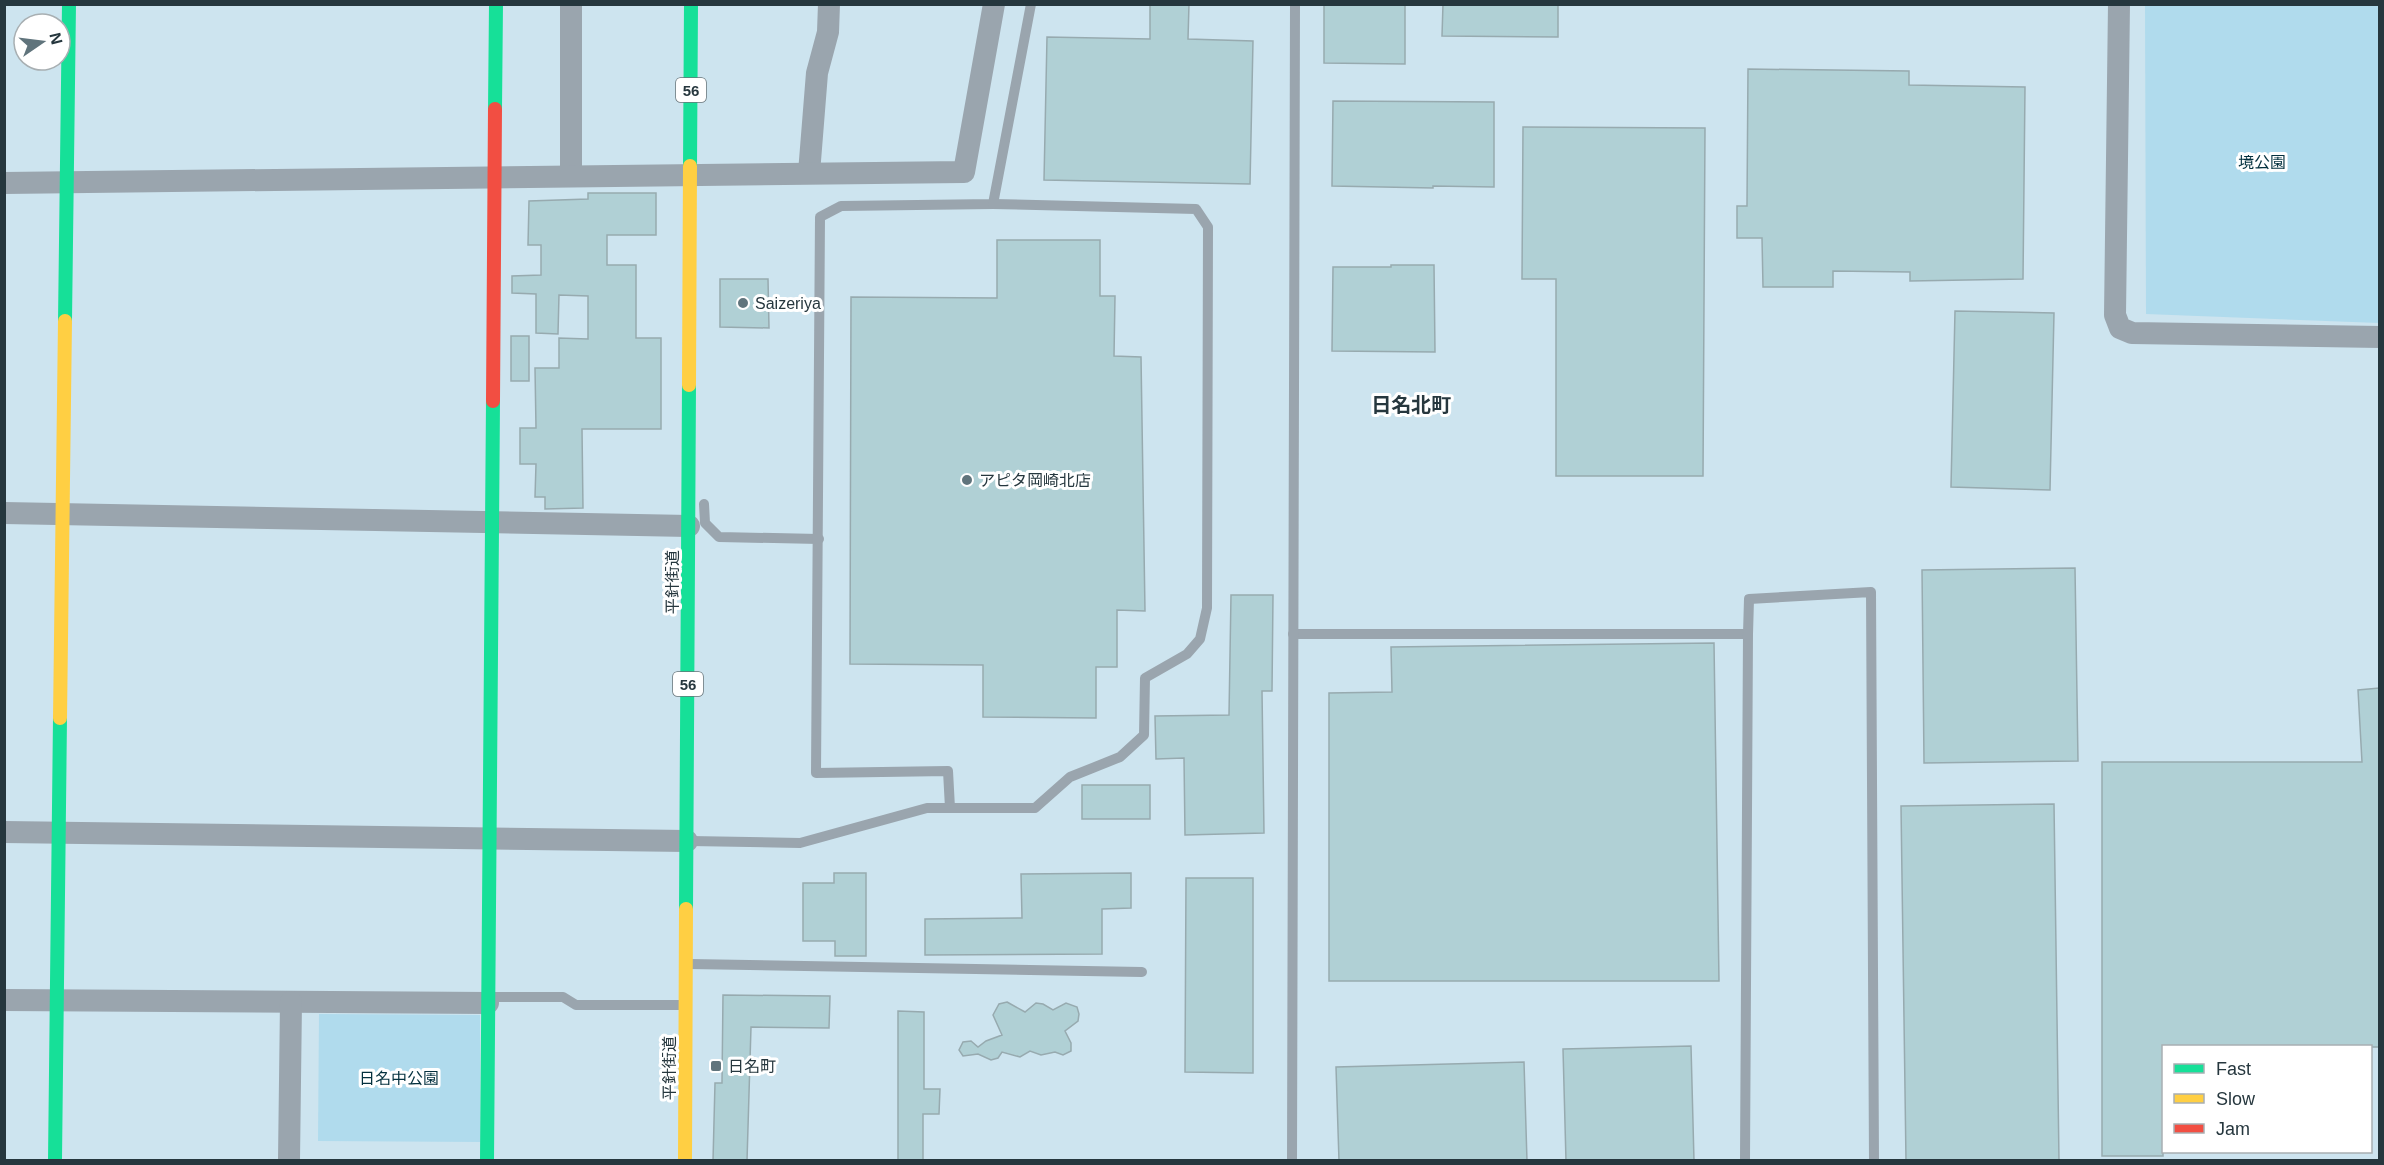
<svg xmlns="http://www.w3.org/2000/svg" width="2384" height="1165" font-family="Helvetica,'Noto Sans JP',sans-serif">
  <style>
    .green { fill: #b0dbed }
    .building { fill: #b0d0d5; stroke: #97aaaf; stroke-width: 1.5 }
    .lines { fill: none; stroke-linecap: round; stroke-linejoin: round }
    .lane { stroke: #9aa5ae; stroke-width: 10 }
    .street { stroke: #9aa5ae; stroke-width: 22 }
    .fast { stroke: #16e098; stroke-width: 14 }
    .slow { stroke: #ffcf43; stroke-width: 14 }
    .jam { stroke: #f24e42; stroke-width: 14 }
    .poi-dot { fill: #60747c; stroke: #fff; stroke-width: 2 }
    .labels { text-anchor: middle; dominant-baseline: central; stroke-width: 6; stroke-linejoin: round; paint-order: stroke }
    .shield { fill: #fff; stroke: #677378; stroke-width: 1.5 }
    .shield-label { font-size: 15px; font-weight: bold; fill: #26373e }
    .park-label { font-size: 16px; fill: #04313f; stroke: #fff }
    .poi-label { font-size: 16px; fill: #26373e; stroke: #fff; text-anchor: start }
    .street-label { font-size: 16px; fill: #26373e; stroke: #fff }
    .quarter-label { font-size: 20px; font-weight: bold; fill: #26373e; stroke: #fff }
  </style>
  <rect width="100%" height="100%" fill="#cde4ef"/>
  <g class="green">
    <polygon points="2145,5 2379,5 2379,323 2146,314"/>
    <polygon points="319,1014 480,1015 480,1142 318,1141"/>
  </g>
  <g class="building">
    <polygon points="1150,4 1189,4 1188,39 1253,41 1250,184 1044,180 1047,37 1150,39"/>
    <polygon points="1324,4 1405,4 1405,64 1324,63"/>
    <polygon points="1443,4 1558,4 1558,37 1442,36"/>
    <polygon points="1748,69 1909,71 1909,85 2025,87 2023,279 1910,281 1910,272 1833,271 1833,287 1763,287 1762,238 1737,238 1737,206 1747,206"/>
    <polygon points="1333,101 1494,102 1494,187 1433,186 1433,188 1332,186"/>
    <polygon points="1523,127 1705,128 1703,476 1556,476 1556,279 1522,279"/>
    <polygon points="588,193 656,193 656,235 607,235 607,265 636,265 636,338 661,338 661,429 582,429 583,508 545,509 545,497 535,497 536,464 520,464 520,428 536,428 535,368 559,368 559,338 588,339 588,296 559,295 558,334 536,333 536,294 512,293 512,276 541,275 541,245 528,245 529,201 588,199"/>
    <polygon points="997,240 1100,240 1100,296 1115,296 1114,356 1141,357 1145,611 1117,610 1117,667 1096,667 1096,718 983,717 983,665 850,664 851,297 997,298"/>
    <polygon points="1391,265 1434,265 1435,352 1332,351 1333,267 1391,267"/>
    <polygon points="720,279 768,279 769,328 720,327"/>
    <polygon points="1955,311 2054,313 2050,490 1951,487"/>
    <rect x="511" y="336" width="18" height="45"/>
    <polygon points="2075,568 2078,761 1924,763 1922,570"/>
    <polygon points="1231,595 1273,595 1272,691 1262,691 1264,833 1185,835 1184,758 1156,759 1155,716 1229,715"/>
    <polygon points="1714,643 1719,981 1329,981 1329,693 1392,692 1391,647"/>
    <polygon points="2379,688 2379,1047 2163,1047 2163,1156 2102,1156 2102,762 2362,762 2358,690"/>
    <rect x="1082" y="785" width="68" height="34"/>
    <polygon points="2054,804 2059,1161 1906,1161 1901,806"/>
    <polygon points="834,873 866,873 866,956 835,956 835,941 803,941 803,883 834,883"/>
    <polygon points="1131,873 1131,908 1102,909 1102,954 925,955 925,919 1022,918 1021,874"/>
    <polygon points="1186,878 1253,878 1253,1073 1185,1072"/>
    <polygon points="723,995 830,996 829,1028 751,1027 747,1161 713,1161 715,1083 722,1083"/>
    <polygon points="1007,1002 1025,1012 1036,1003 1043,1004 1053,1010 1066,1003 1077,1007 1079,1014 1078,1021 1065,1031 1071,1043 1071,1051 1063,1055 1055,1052 1041,1055 1030,1051 1020,1057 1002,1052 998,1058 991,1060 978,1054 963,1056 959,1050 963,1042 971,1041 978,1047 986,1041 1002,1035 993,1015 999,1004"/>
    <polygon points="898,1011 924,1012 924,1089 940,1089 939,1114 923,1114 923,1161 898,1161"/>
    <polygon points="1691,1046 1694,1161 1566,1161 1563,1049"/>
    <polygon points="1524,1062 1527,1161 1339,1161 1336,1067"/>
  </g>
  <g class="lines">
    <g class="lane">
      <polyline points="704,504 705,523 719,537 819,539"/>
      <polyline points="1293,634 1748,634 1749,599 1871,592 1874,1160"/>
      <polyline points="950,808 948,771 816,773 820,217 841,206 993,204 1031,4"/>
      <polyline points="690,841 800,843 927,808 1035,808 1070,777 1120,757 1144,735 1145,678 1187,654 1200,639 1207,608 1208,227 1196,209 993,204"/>
      <polyline points="690,964 1142,972"/>
      <polyline points="490,997 563,997 576,1005 683,1005"/>
      <polyline points="1292,1160 1295,4"/>
      <polyline points="1745,1160 1748,634"/>
    </g>
    <g class="street">
      <polyline points="2119,4 2115,315 2120,328 2132,333 2380,337"/>
      <polyline points="809,173 817,73 828,32 829,4"/>
      <polyline points="571,175 571,4"/>
      <polyline points="4,183 964,172 994,4"/>
      <polyline points="4,513 689,526"/>
      <polyline points="4,832 687,841"/>
      <polyline points="4,1000 488,1003"/>
      <polyline points="289,1160 291,1002"/>
    </g>
    <g class="fast">
      <polyline points="495,109 496,4"/>
      <polyline points="690,166 691,4"/>
      <polyline points="65,321 69,4"/>
      <polyline points="686,909 689,385"/>
      <polyline points="55,1160 60,718"/>
      <polyline points="487,1160 493,401"/>
    </g>
    <g class="slow">
      <polyline points="689,385 690,166"/>
      <polyline points="60,718 65,321"/>
      <polyline points="685,1160 686,909"/>
    </g>
    <polyline class="jam" points="493,401 495,109"/>
  </g>
  <g class="poi-dot">
    <circle cx="743" cy="303" r="6"/>
    <circle cx="967" cy="480" r="6"/>
    <rect x="710" y="1060" width="12" height="12" rx="3"/>
  </g>
  <g class="labels">
    <g class="shield">
      <rect x="676" y="78" width="30" height="24" rx="4.5"/>
      <rect x="673" y="672" width="30" height="24" rx="4.5"/>
    </g>
    <g class="shield-label">
      <text x="691" y="90">56</text>
      <text x="688" y="684">56</text>
    </g>
    <g class="park-label">
      <text x="2262" y="162">境公園</text>
      <text x="399" y="1078">日名中公園</text>
    </g>
    <g class="poi-label">
      <text x="755" y="303">Saizeriya</text>
      <text x="979" y="480">アピタ岡崎北店</text>
      <text x="728" y="1066">日名町</text>
    </g>
    <g class="street-label">
      <text transform="translate(672 582) rotate(-90)">平針街道</text>
      <text transform="translate(669 1068) rotate(-90)">平針街道</text>
    </g>
    <g class="quarter-label">
      <text x="1411" y="405">日名北町</text>
    </g>
  </g>
  <rect width="2384" height="1165" fill="none" stroke="#26373e" stroke-width="12"/>
  <rect x="2162" y="1045" width="210" height="108" fill="#ffffff" stroke="#a8afb2" stroke-width="1.5"/>
  <rect x="2174" y="1064" width="30" height="9" fill="#16e098" stroke="#a8afb2" stroke-width="1.5"/>
  <text x="2216" y="1075" font-size="18" fill="#26373e">Fast</text>
  <rect x="2174" y="1094" width="30" height="9" fill="#ffcf43" stroke="#a8afb2" stroke-width="1.5"/>
  <text x="2216" y="1105" font-size="18" fill="#26373e">Slow</text>
  <rect x="2174" y="1124" width="30" height="9" fill="#f24e42" stroke="#a8afb2" stroke-width="1.5"/>
  <text x="2216" y="1135" font-size="18" fill="#26373e">Jam</text>
  <g transform="translate(42 42) rotate(76)"><circle r="28" fill="#ffffff" stroke="#a8afb2" stroke-width="1.5"/>
  <path d="M0-4.5L10 22L0 15L-10 22Z" fill="#60747c"/>
  <text y="-9" font-size="16" font-weight="bold" text-anchor="middle" fill="#26373e">N</text>
  </g>
</svg>
